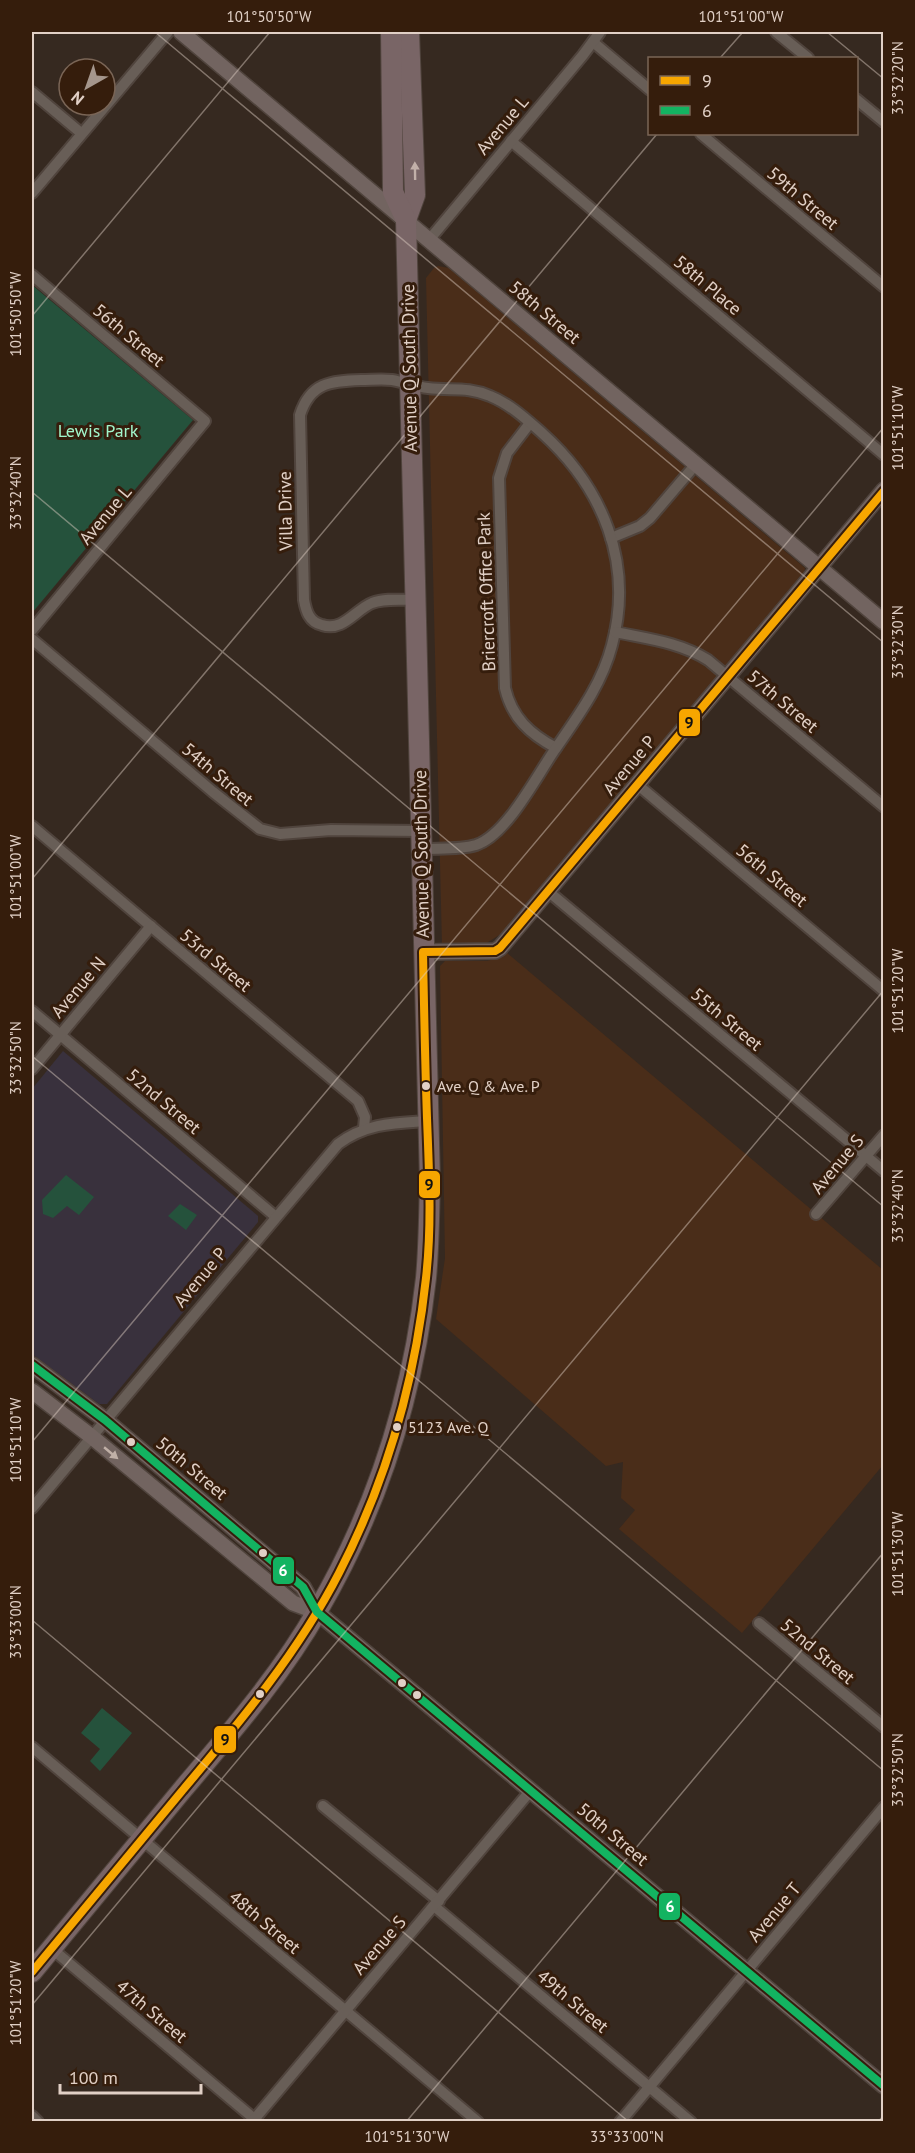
<svg xmlns="http://www.w3.org/2000/svg" width="915" height="2153" font-family="'PT Sans',sans-serif">
  <style>
    .built { fill: #4a2d19 }
    .education { fill: #39313d }
    .green { fill: #25523c }
    .lines { fill: none; stroke-linecap: round; stroke-linejoin: round }
    .street-casing { stroke: #50443d; stroke-width: 14 }
    .secondary-casing { stroke: #50443d; stroke-width: 18 }
    .highway-casing { stroke: #50443d; stroke-width: 22 }
    .street { stroke: #685e57; stroke-width: 10 }
    .secondary { stroke: #726460; stroke-width: 15 }
    .highway { stroke: #796566; stroke-width: 20 }
    .bus-1-casing { stroke: #351d0c; stroke-width: 12 }
    .bus-2-casing { stroke: #351d0c; stroke-width: 12 }
    .bus-1 { stroke: #f7a600; stroke-width: 8 }
    .bus-2 { stroke: #13b361; stroke-width: 8 }
    .oneway { fill: #c2b0a9 }
    .oneway2 { fill: #c0b0a7 }
    .ticks { fill: none; stroke: #e1d0c6; stroke-width: 1.5; stroke-opacity: 0.45 }
    .bus-dot { fill: #e1d0c6; stroke: #351d0c; stroke-width: 2 }
    .labels { text-anchor: middle; dominant-baseline: central; stroke-width: 6; stroke-linejoin: round; paint-order: stroke }
    .bus-label { font-size: 16px; fill: #e1d0c6; stroke: #351d0c; text-anchor: start }
    .street-label { font-size: 18px; fill: #e1d0c6; stroke: #351d0c }
    .park-label { font-size: 18px; fill: #a1f6cb; stroke: #351d0c }
    .line-badge { stroke: #351d0c; stroke-width: 2 }
    .badge-label { font-size: 16px; text-anchor: middle; font-weight: bold; fill: #fff }
    .pale-badge-label { font-size: 16px; text-anchor: middle; font-weight: bold; fill: #111 }
    .neatline { fill: none; stroke: #e1d0c6; stroke-width: 2 }
    .ticks-label { font-size: 15px; text-anchor: middle; fill: #e1d0c6 }
  </style>
  <rect width="100%" height="100%" fill="#362920"/>
  <g class="built">
    <polygon points="438,266 449,268 805,568 804,574 504,932 485,944 442,946 426,278 434,268"/>
    <polygon points="506,952 883,1270 883,1465 742,1633 619,1529 635,1510 621,1498 623,1462 606,1466 436,1319 445,1258 440,966 445,961 487,961 498,958"/>
  </g>
  <polygon class="education" points="63,1051 258,1216 258,1222 107,1404 99,1404 32,1354 32,1089"/>
  <g class="green">
    <polygon points="32,285 193,420 32,613"/>
    <polygon points="66,1175 94,1197 79,1215 67,1206 53,1218 43,1214 42,1200"/>
    <polygon points="180,1204 197,1215 186,1230 168,1216"/>
    <polygon points="102,1708 132,1733 100,1771 90,1761 100,1749 81,1733"/>
  </g>
  <g class="lines">
    <defs>
      <g id="street">
        <polyline points="776,32 808,58"/>
        <polyline points="593,42 650,90"/>
        <polyline points="32,92 81,133"/>
        <polyline points="856,99 884,122"/>
        <polyline points="701,134 884,287"/>
        <polyline points="511,141 884,455"/>
        <polyline points="32,193 168,32"/>
        <polyline points="429,240 583,55 600,32"/>
        <polyline points="32,275 205,421 32,630"/>
        <path d="M530,423L507,453L499,478L505,688C512,718 530,734 556,748"/>
        <polyline points="611,538 640,526 650,518 696,464"/>
        <path d="M415,600C401,600 385,598 372,603C355,610 343,632 322,625C309,622 306,611 304,600L300,415C310,383 330,381 361,380C371,380 382,379 392,380C404,382 416,387 428,388C451,391 467,386 490,396C510,404 526,419 542,433C603,488 634,563 612,645C602,684 578,716 556,748C537,775 507,835 476,845C459,850 439,848 422,849"/>
        <path d="M615,632C648,639 679,642 708,660L884,807"/>
        <polyline points="32,639 213,792 260,829 280,834 331,830 421,831"/>
        <polyline points="638,785 884,991"/>
        <polyline points="32,826 358,1101 365,1117 364,1128"/>
        <polyline points="549,892 884,1171"/>
        <polyline points="32,1011 276,1217"/>
        <polyline points="32,1069 151,926"/>
        <polyline points="816,1214 884,1135"/>
        <path d="M32,1508L338,1144C366,1123 395,1123 427,1121"/>
        <polyline points="759,1623 884,1727"/>
        <polyline points="32,1747 478,2122"/>
        <polyline points="323,1806 439,1901"/>
        <polyline points="434,1906 691,2122"/>
        <polyline points="51,1948 258,2122"/>
        <polyline points="32,2116 38,2122"/>
        <polyline points="252,2122 531,1790"/>
        <polyline points="620,2122 884,1807"/>
      </g>
      <g id="secondary">
        <polyline points="181,32 884,622"/>
        <polyline points="423,952 495,951 500,948 884,490"/>
        <polyline points="32,1365 105,1420 303,1587 317,1612 884,2086"/>
        <polyline points="32,1391 92,1437 293,1603 317,1612"/>
      </g>
      <g id="highway">
        <polyline points="406,220 415,195 409,32"/>
        <path d="M32,1972C82,1911 133,1850 183,1789C231,1732 281,1675 318,1610C377,1509 413,1395 426,1278C429,1246 429,1214 430,1182L406,220L393,192L391,32"/>
      </g>
    </defs>
    <use href="#street" class="street-casing"/>
    <use href="#secondary" class="secondary-casing"/>
    <use href="#highway" class="highway-casing"/>
    <use href="#street" class="street"/>
    <use href="#secondary" class="secondary"/>
    <use href="#highway" class="highway"/>
    <defs>
      <path id="bus-1" d="M32,1972C82,1912 132,1851 182,1791C239,1723 298,1653 339,1573C386,1482 415,1380 426,1278C432,1225 429,1171 427,1118C425,1063 424,1007 423,952L495,951L500,948L884,491"/>
      <polyline id="bus-2" points="32,1365 105,1420 303,1587 317,1612 884,2086"/>
    </defs>
    <use href="#bus-1" class="bus-1-casing"/>
    <use href="#bus-2" class="bus-2-casing"/>
    <use href="#bus-1" class="bus-1"/>
    <use href="#bus-2" class="bus-2"/>
  </g>
  <defs><path id="oneway-solid" d="M-6-.8H1V-3.2L6.5 0L1 3.2V.8H-6Z" transform="scale(1.5)"/></defs>
  <use class="oneway" href="#oneway-solid" transform="translate(415 171) rotate(-91)"/>
  <use class="oneway2" href="#oneway-solid" transform="translate(111 1453) rotate(40)"/>
  <path class="ticks" d="M155,32L884,643M827,32L884,79M720,58L743,32M32,316L270,32M32,492L884,1207M32,879L657,134M32,1056L884,1771M32,1442L884,427M32,1620L629,2122M32,2005L884,990M406,2122L884,1552M878,2122L884,2115"/>
  <g class="bus-dot">
    <circle cx="426" cy="1086" r="5"/>
    <circle cx="397" cy="1427" r="5"/>
    <circle cx="131" cy="1442" r="5"/>
    <circle cx="263" cy="1553" r="5"/>
    <circle cx="402" cy="1683" r="5"/>
    <circle cx="260" cy="1694" r="5"/>
    <circle cx="417" cy="1695" r="5"/>
  </g>
  <g class="labels">
    <g class="bus-label">
      <text x="437" y="1086">Ave. Q &amp; Ave. P</text>
      <text x="408" y="1427">5123 Ave. Q</text>
    </g>
    <g class="street-label">
      <text transform="translate(502 125) rotate(-50)">Avenue L</text>
      <text transform="translate(803 198) rotate(40)">59th Street</text>
      <text transform="translate(708 285) rotate(40)">58th Place</text>
      <text transform="translate(545 312) rotate(40)">58th Street</text>
      <text transform="translate(129 335) rotate(40)">56th Street</text>
      <text transform="translate(409 368) rotate(-91)">Avenue Q South Drive</text>
      <text transform="translate(285 511) rotate(-91)">Villa Drive</text>
      <text transform="translate(105 515) rotate(-50)">Avenue L</text>
      <text transform="translate(486 592) rotate(-92)">Briercroft Office Park</text>
      <text transform="translate(783 701) rotate(40)">57th Street</text>
      <text transform="translate(629 765) rotate(-50)">Avenue P</text>
      <text transform="translate(218 774) rotate(40)">54th Street</text>
      <text transform="translate(421 854) rotate(-91)">Avenue Q South Drive</text>
      <text transform="translate(772 875) rotate(40)">56th Street</text>
      <text transform="translate(216 960) rotate(40)">53rd Street</text>
      <text transform="translate(78 987) rotate(-50)">Avenue N</text>
      <text transform="translate(727 1019) rotate(40)">55th Street</text>
      <text transform="translate(164 1101) rotate(40)">52nd Street</text>
      <text transform="translate(837 1164) rotate(-50)">Avenue S</text>
      <text transform="translate(200 1277) rotate(-50)">Avenue P</text>
      <text transform="translate(192 1468) rotate(40)">50th Street</text>
      <text transform="translate(818 1651) rotate(40)">52nd Street</text>
      <text transform="translate(613 1834) rotate(40)">50th Street</text>
      <text transform="translate(774 1912) rotate(-50)">Avenue T</text>
      <text transform="translate(265 1922) rotate(40)">48th Street</text>
      <text transform="translate(379 1945) rotate(-49)">Avenue S</text>
      <text transform="translate(573 2001) rotate(40)">49th Street</text>
      <text transform="translate(152 2011) rotate(40)">47th Street</text>
    </g>
    <g class="park-label">
      <text x="98" y="430">Lewis Park</text>
    </g>
  </g>
  <g class="line-badge">
    <rect x="678" y="708" width="23" height="29" rx="6" fill="#f7a600"/>
    <rect x="418" y="1170" width="23" height="29" rx="6" fill="#f7a600"/>
    <rect x="272" y="1556" width="23" height="29" rx="6" fill="#13b361"/>
    <rect x="213" y="1725" width="24" height="29" rx="6" fill="#f7a600"/>
    <rect x="658" y="1892" width="23" height="29" rx="6" fill="#13b361"/>
  </g>
  <g class="badge-label">
    <text x="283" y="1576">6</text>
    <text x="670" y="1912">6</text>
  </g>
  <g class="pale-badge-label">
    <text x="689" y="728">9</text>
    <text x="429" y="1190">9</text>
    <text x="225" y="1745">9</text>
  </g>
  <rect width="915" height="2153" fill="none" stroke="#351d0c" stroke-width="66"/>
  <rect x="648" y="57" width="210" height="78" fill="#351d0c" stroke="#7a6556" stroke-width="1.5"/>
  <rect x="660" y="76" width="30" height="9" fill="#f7a600" stroke="#7a6556" stroke-width="1.5"/>
  <text x="702" y="87" font-size="18" fill="#e1d0c6">9</text>
  <rect x="660" y="106" width="30" height="9" fill="#13b361" stroke="#7a6556" stroke-width="1.5"/>
  <text x="702" y="117" font-size="18" fill="#e1d0c6">6</text>
  <g transform="translate(87 87) rotate(220)"><circle r="28" fill="#351d0c" stroke="#7a6556" stroke-width="1.5"/>
  <path d="M0-4.5L10 22L0 15L-10 22Z" fill="#a5968c"/>
  <text y="-9" font-size="16" font-weight="bold" text-anchor="middle" fill="#e1d0c6">N</text>
  </g>
  <path d="M60 2084v9h141v-9" fill="none" stroke="#e1d0c6" stroke-width="3"/>
  <text x="69" y="2084" font-size="18" fill="#e1d0c6" stroke="#351d0c" stroke-width="4.5" paint-order="stroke">100 m</text>
  <rect x="33" y="33" width="849" height="2087" class="neatline"/>
  <g class="ticks-label">
    <text x="269" y="22">101°50'50"W</text>
    <text x="741" y="22">101°51'00"W</text>
    <text transform="translate(898 78) rotate(-90)" y="5">33°32'20"N</text>
    <text transform="translate(16 314) rotate(-90)" y="5">101°50'50"W</text>
    <text transform="translate(898 428) rotate(-90)" y="5">101°51'10"W</text>
    <text transform="translate(16 493) rotate(-90)" y="5">33°32'40"N</text>
    <text transform="translate(898 642) rotate(-90)" y="5">33°32'30"N</text>
    <text transform="translate(16 877) rotate(-90)" y="5">101°51'00"W</text>
    <text transform="translate(898 991) rotate(-90)" y="5">101°51'20"W</text>
    <text transform="translate(16 1058) rotate(-90)" y="5">33°32'50"N</text>
    <text transform="translate(898 1206) rotate(-90)" y="5">33°32'40"N</text>
    <text transform="translate(16 1440) rotate(-90)" y="5">101°51'10"W</text>
    <text transform="translate(898 1554) rotate(-90)" y="5">101°51'30"W</text>
    <text transform="translate(16 1622) rotate(-90)" y="5">33°33'00"N</text>
    <text transform="translate(898 1770) rotate(-90)" y="5">33°32'50"N</text>
    <text transform="translate(16 2003) rotate(-90)" y="5">101°51'20"W</text>
    <text x="407" y="2142">101°51'30"W</text>
    <text x="627" y="2142">33°33'00"N</text>
  </g>
</svg>
